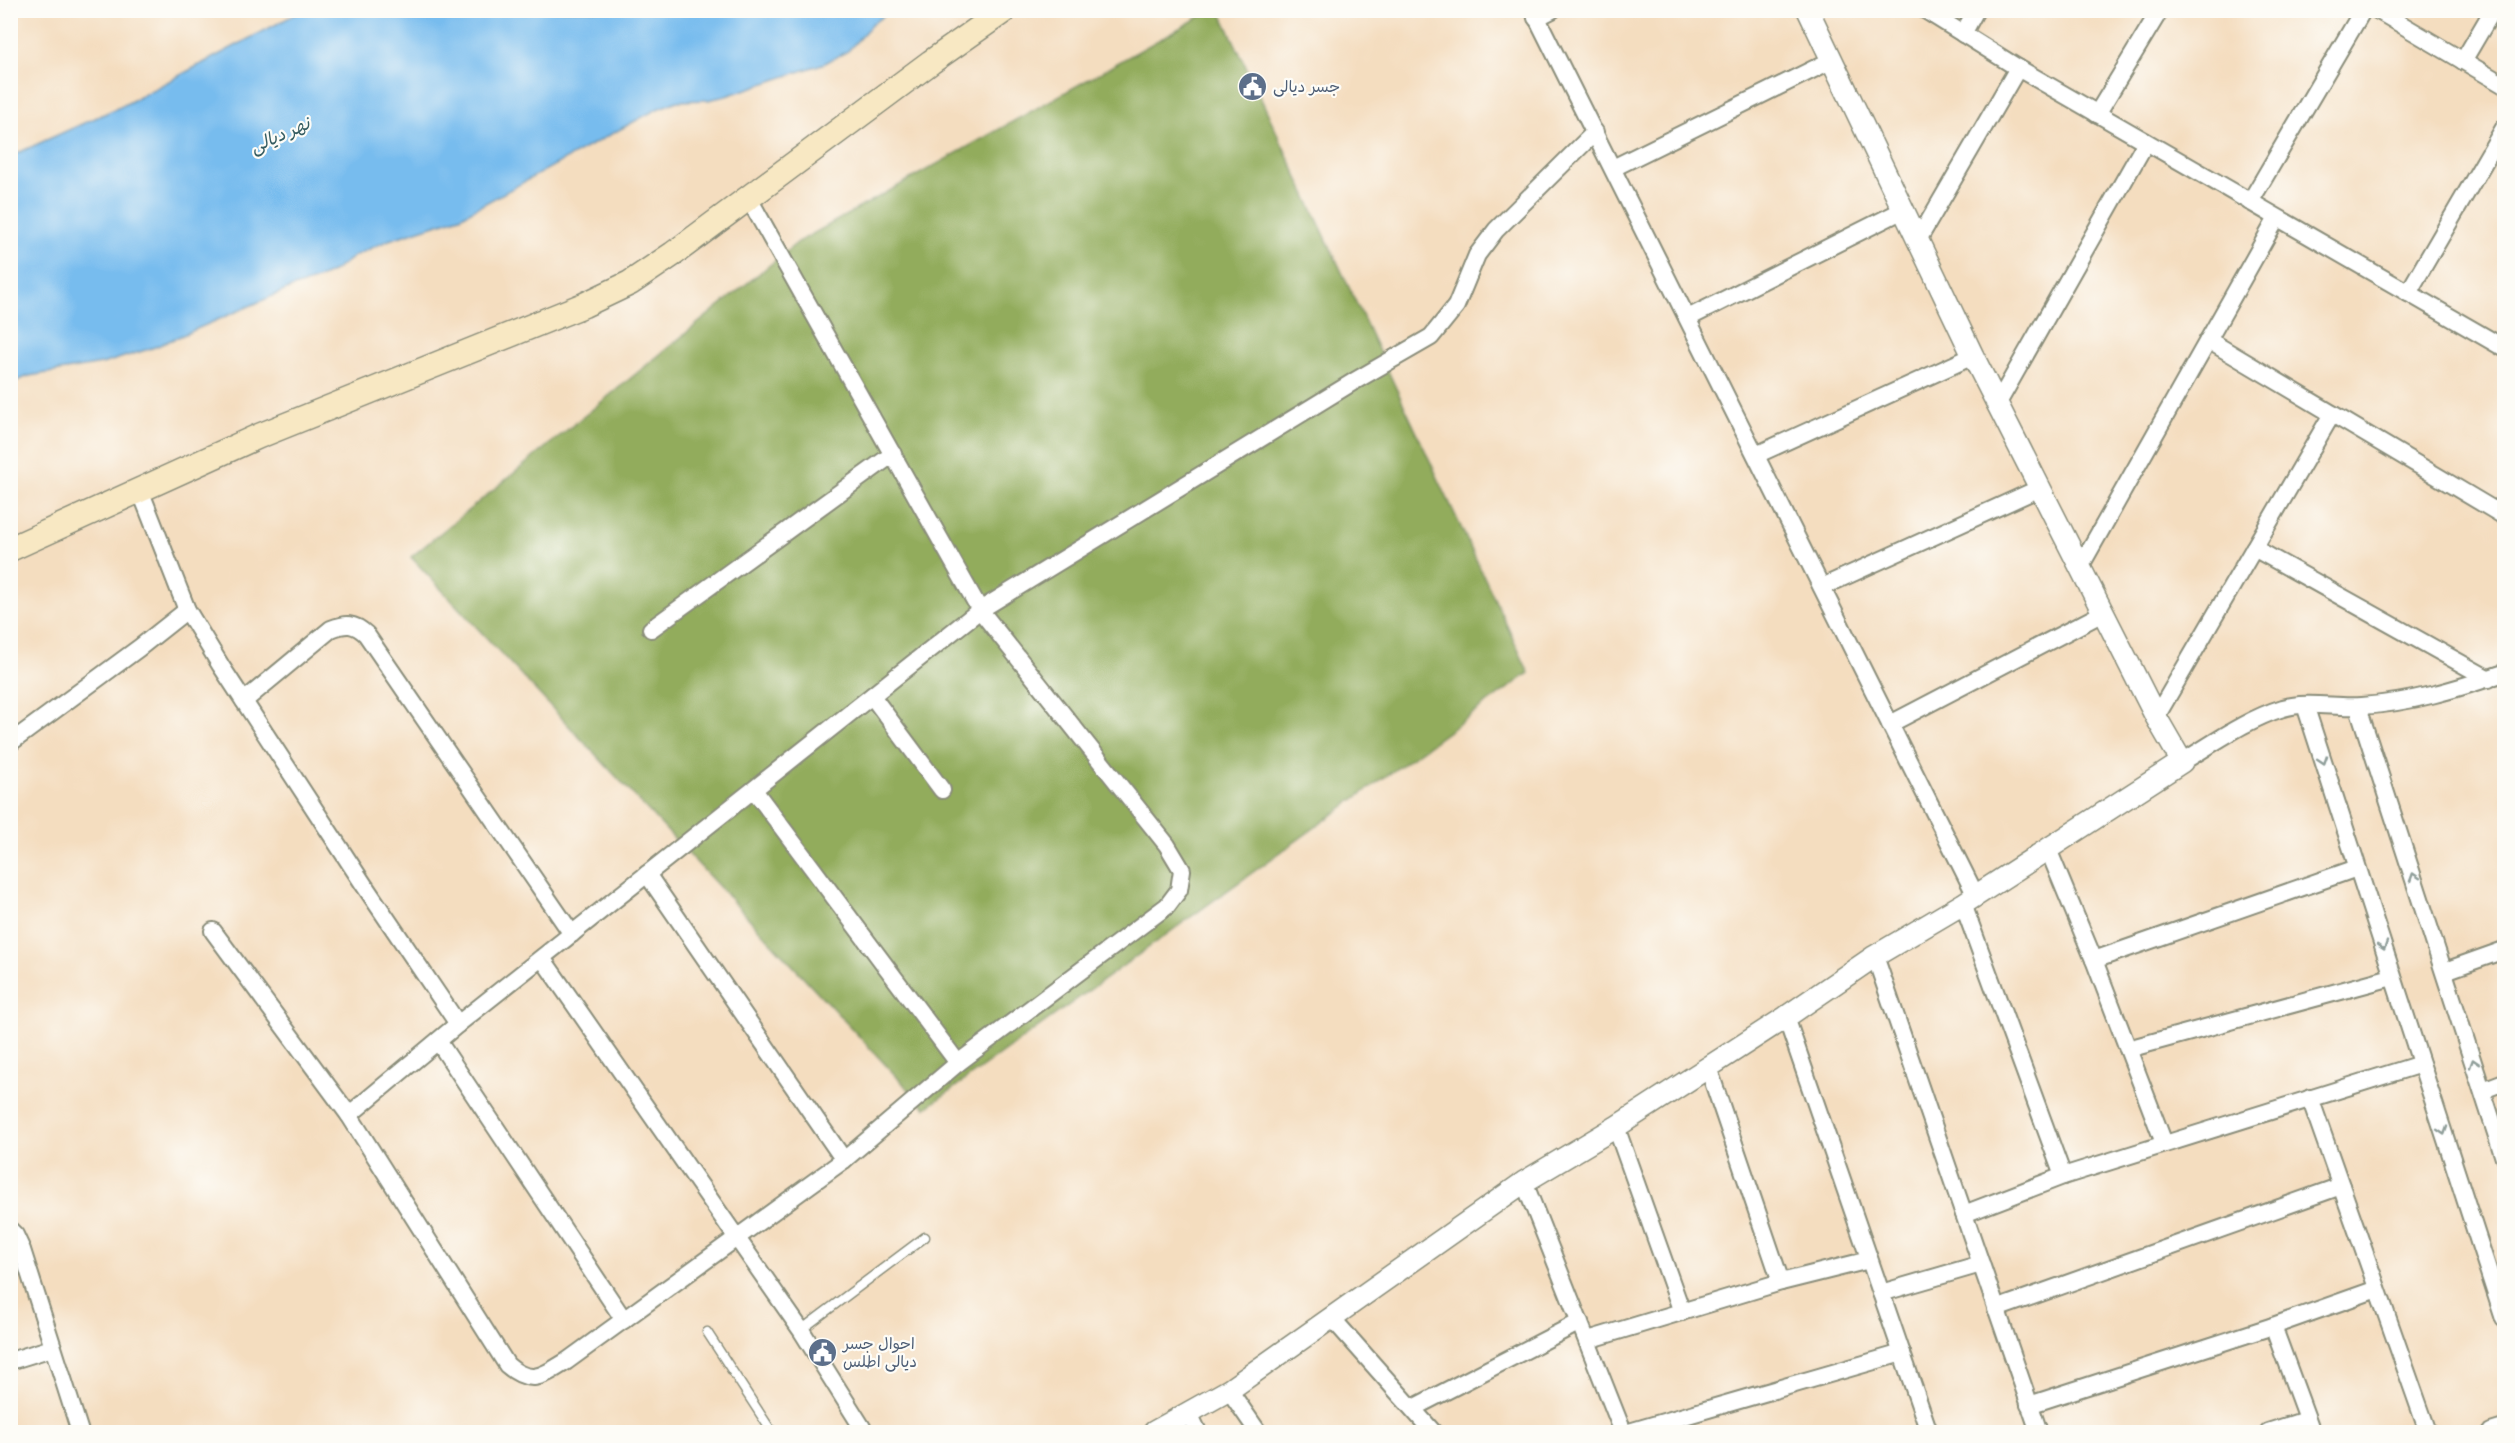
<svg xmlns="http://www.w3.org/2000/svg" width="2515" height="1443" font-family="Sriracha,'Playpen Sans Arabic',sans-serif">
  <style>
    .forest { fill: #92ac5c; stroke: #587448; stroke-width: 1.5 }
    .water { fill: #77bcee; stroke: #4b7c91; stroke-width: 1.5 }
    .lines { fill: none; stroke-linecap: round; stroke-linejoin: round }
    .service-casing { stroke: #8a8d7a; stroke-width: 11 }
    .minor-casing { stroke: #8a8d7a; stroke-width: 20 }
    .tertiary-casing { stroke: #8a8d7a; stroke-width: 24 }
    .secondary-casing { stroke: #8a8d7a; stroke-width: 27 }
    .service { stroke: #fff; stroke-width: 8 }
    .minor { stroke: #fff; stroke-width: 16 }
    .tertiary { stroke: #fff; stroke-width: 21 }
    .secondary { stroke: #f8e8c3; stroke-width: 24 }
    .oneway { stroke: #8f9e9a }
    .labels { text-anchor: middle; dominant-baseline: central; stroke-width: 4.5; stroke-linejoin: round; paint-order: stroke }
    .service-label { font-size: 16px; fill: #4e5e75; stroke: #fdfcf7; text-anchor: start }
    .water-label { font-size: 18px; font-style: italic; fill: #355d62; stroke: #fdfcf7 }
  </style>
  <rect width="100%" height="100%" fill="#fdfcf7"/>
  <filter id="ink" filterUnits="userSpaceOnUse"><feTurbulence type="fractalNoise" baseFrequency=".0167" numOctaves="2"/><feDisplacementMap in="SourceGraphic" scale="12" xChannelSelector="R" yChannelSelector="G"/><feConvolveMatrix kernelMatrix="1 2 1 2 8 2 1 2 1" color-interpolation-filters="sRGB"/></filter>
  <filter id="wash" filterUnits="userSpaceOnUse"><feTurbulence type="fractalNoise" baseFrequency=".008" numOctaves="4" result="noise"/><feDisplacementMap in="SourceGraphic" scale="24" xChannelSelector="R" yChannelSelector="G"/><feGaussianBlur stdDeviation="1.35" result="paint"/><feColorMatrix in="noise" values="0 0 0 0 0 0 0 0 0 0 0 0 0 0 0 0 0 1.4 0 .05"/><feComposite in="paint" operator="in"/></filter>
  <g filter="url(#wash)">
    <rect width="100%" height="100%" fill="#f4ddbf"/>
    <polygon class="forest" points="1210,11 1220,11 1529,673 926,1108 411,557 798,242"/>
    <polygon class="water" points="303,10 890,10 890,11 872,24 848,51 825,63 726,96 708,100 677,101 657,109 460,217 389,240 356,255 334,271 317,279 291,288 155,347 102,364 29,376 11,383 11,156 124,105"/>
  </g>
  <g filter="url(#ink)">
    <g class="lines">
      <defs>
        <g id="service">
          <polyline points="801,1330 925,1237"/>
          <polyline points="707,1332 772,1432"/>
        </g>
        <g id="minor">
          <polyline points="1533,10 1976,896"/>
          <polyline points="1925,10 2018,68 2504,348"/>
          <polyline points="2377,10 2504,85"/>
          <polyline points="1536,18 1552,10"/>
          <polyline points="1963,34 1976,10"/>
          <polyline points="2463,61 2493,10"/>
          <polyline points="2097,114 2160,10"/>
          <polyline points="1613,168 1832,60"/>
          <polyline points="2250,202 2363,10"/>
          <polyline points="1918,240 2018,68"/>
          <polyline points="2408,293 2504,128"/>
          <polyline points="1688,318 1903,210"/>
          <polyline points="2208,340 2504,516"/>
          <polyline points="1998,403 2146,142"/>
          <polyline points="1756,455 1973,356"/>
          <polyline points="140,490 187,610 221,666 364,885 458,1024"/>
          <polyline points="2254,548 2489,679"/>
          <polyline points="2080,567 2277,218"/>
          <polyline points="1822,587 2040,488"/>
          <polyline points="651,629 893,454"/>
          <polyline points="872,696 942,790"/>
          <path d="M244,701L331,629C346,623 354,623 366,634L572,934"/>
          <polyline points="2305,705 2504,1319"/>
          <polyline points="2358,707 2504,1158"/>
          <polyline points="2156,717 2332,414"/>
          <polyline points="1890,724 2103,613"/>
          <polyline points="10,743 139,648 187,610"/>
          <path d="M2182,762C2214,743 2247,719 2283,708C2309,701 2335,708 2361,706C2411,703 2457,689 2504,673"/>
          <polyline points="754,790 958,1063"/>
          <polyline points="2048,849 2094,960 2164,1143"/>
          <polyline points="647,874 844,1160"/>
          <polyline points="1963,904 2063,1176"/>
          <path d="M213,931L349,1115L507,1365C531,1386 543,1376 567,1361L844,1160L958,1063L1167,906L1179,890L1182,870L1167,845L980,610L748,197"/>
          <polyline points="1875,956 2039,1432"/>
          <polyline points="542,958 801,1330 865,1432"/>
          <polyline points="2094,960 2357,868"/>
          <polyline points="2445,971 2504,950"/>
          <polyline points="1786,1017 1929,1432"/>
          <polyline points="438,1041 624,1320"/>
          <polyline points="2128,1049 2392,977"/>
          <polyline points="1708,1067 1781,1282"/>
          <polyline points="2483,1090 2504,1082"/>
          <polyline points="2310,1098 2428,1432"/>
          <polyline points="349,1115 458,1024 980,610 1353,382 1431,337 1456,306 1477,255 1496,230 1595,132"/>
          <polyline points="1616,1127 1682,1312"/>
          <polyline points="1524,1182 1623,1432"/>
          <polyline points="1964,1214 2063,1176 2421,1064"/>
          <polyline points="10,1230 15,1235 22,1250 80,1432"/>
          <polyline points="1881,1293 1981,1264"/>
          <polyline points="1996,1309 2341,1186"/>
          <polyline points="1331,1317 1433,1432"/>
          <polyline points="2273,1326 2312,1432"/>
          <polyline points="1588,1340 1781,1282 1869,1260"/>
          <polyline points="10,1361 52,1348"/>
          <polyline points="1229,1390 1258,1432"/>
          <polyline points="2029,1405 2273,1326 2377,1289"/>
          <polyline points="1413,1408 1580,1322"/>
          <polyline points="1188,1411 1198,1432"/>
          <polyline points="1629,1432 1902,1353"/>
          <polyline points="2268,1432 2306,1420"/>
          <polyline points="2491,1432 2504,1428"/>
        </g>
        <polyline id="tertiary" points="1154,1432 1229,1390 1524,1182 1616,1127 1786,1017 1875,956 1963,904 2182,762 2156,717 1973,356 1808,10"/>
        <polyline id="secondary" points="10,549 259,436 584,305 630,283 673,254 931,62 1005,10"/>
      </defs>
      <use href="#service" class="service-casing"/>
      <use href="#minor" class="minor-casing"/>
      <use href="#tertiary" class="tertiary-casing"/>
      <use href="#secondary" class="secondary-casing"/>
      <use href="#service" class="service"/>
      <use href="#minor" class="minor"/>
      <use href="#tertiary" class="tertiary"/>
      <use href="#secondary" class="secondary"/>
    </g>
    <defs><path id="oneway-chevron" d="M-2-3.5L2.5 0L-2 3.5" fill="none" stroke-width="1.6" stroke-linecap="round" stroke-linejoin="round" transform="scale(1.5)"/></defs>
    <g class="oneway">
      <use href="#oneway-chevron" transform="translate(2323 760) rotate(72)"/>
      <use href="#oneway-chevron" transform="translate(2414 877) rotate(-108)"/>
      <use href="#oneway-chevron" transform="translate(2383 946) rotate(72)"/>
      <use href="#oneway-chevron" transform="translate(2474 1063) rotate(-108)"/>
      <use href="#oneway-chevron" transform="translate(2443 1131) rotate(72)"/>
    </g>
  </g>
  <defs>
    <symbol id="civic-disc" viewBox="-11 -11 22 22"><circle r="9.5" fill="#5c6f8a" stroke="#fdfcf7"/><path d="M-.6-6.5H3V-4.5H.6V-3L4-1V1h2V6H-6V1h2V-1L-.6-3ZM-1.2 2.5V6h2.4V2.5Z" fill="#fff"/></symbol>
  </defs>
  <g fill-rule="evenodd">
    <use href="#civic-disc" x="1236" y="70" width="33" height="33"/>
    <use href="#civic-disc" x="806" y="1336" width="33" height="33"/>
  </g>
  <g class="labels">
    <g class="service-label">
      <text x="1273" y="86">جسر ديالى</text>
      <text x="843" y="1343">احوال جسر<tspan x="843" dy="18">ديالى اطلس</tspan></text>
    </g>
    <g class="water-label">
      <text transform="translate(280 135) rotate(-24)">نهر ديالى</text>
    </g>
  </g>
  <rect width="2515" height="1443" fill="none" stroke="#fdfcf7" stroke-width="36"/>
</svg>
